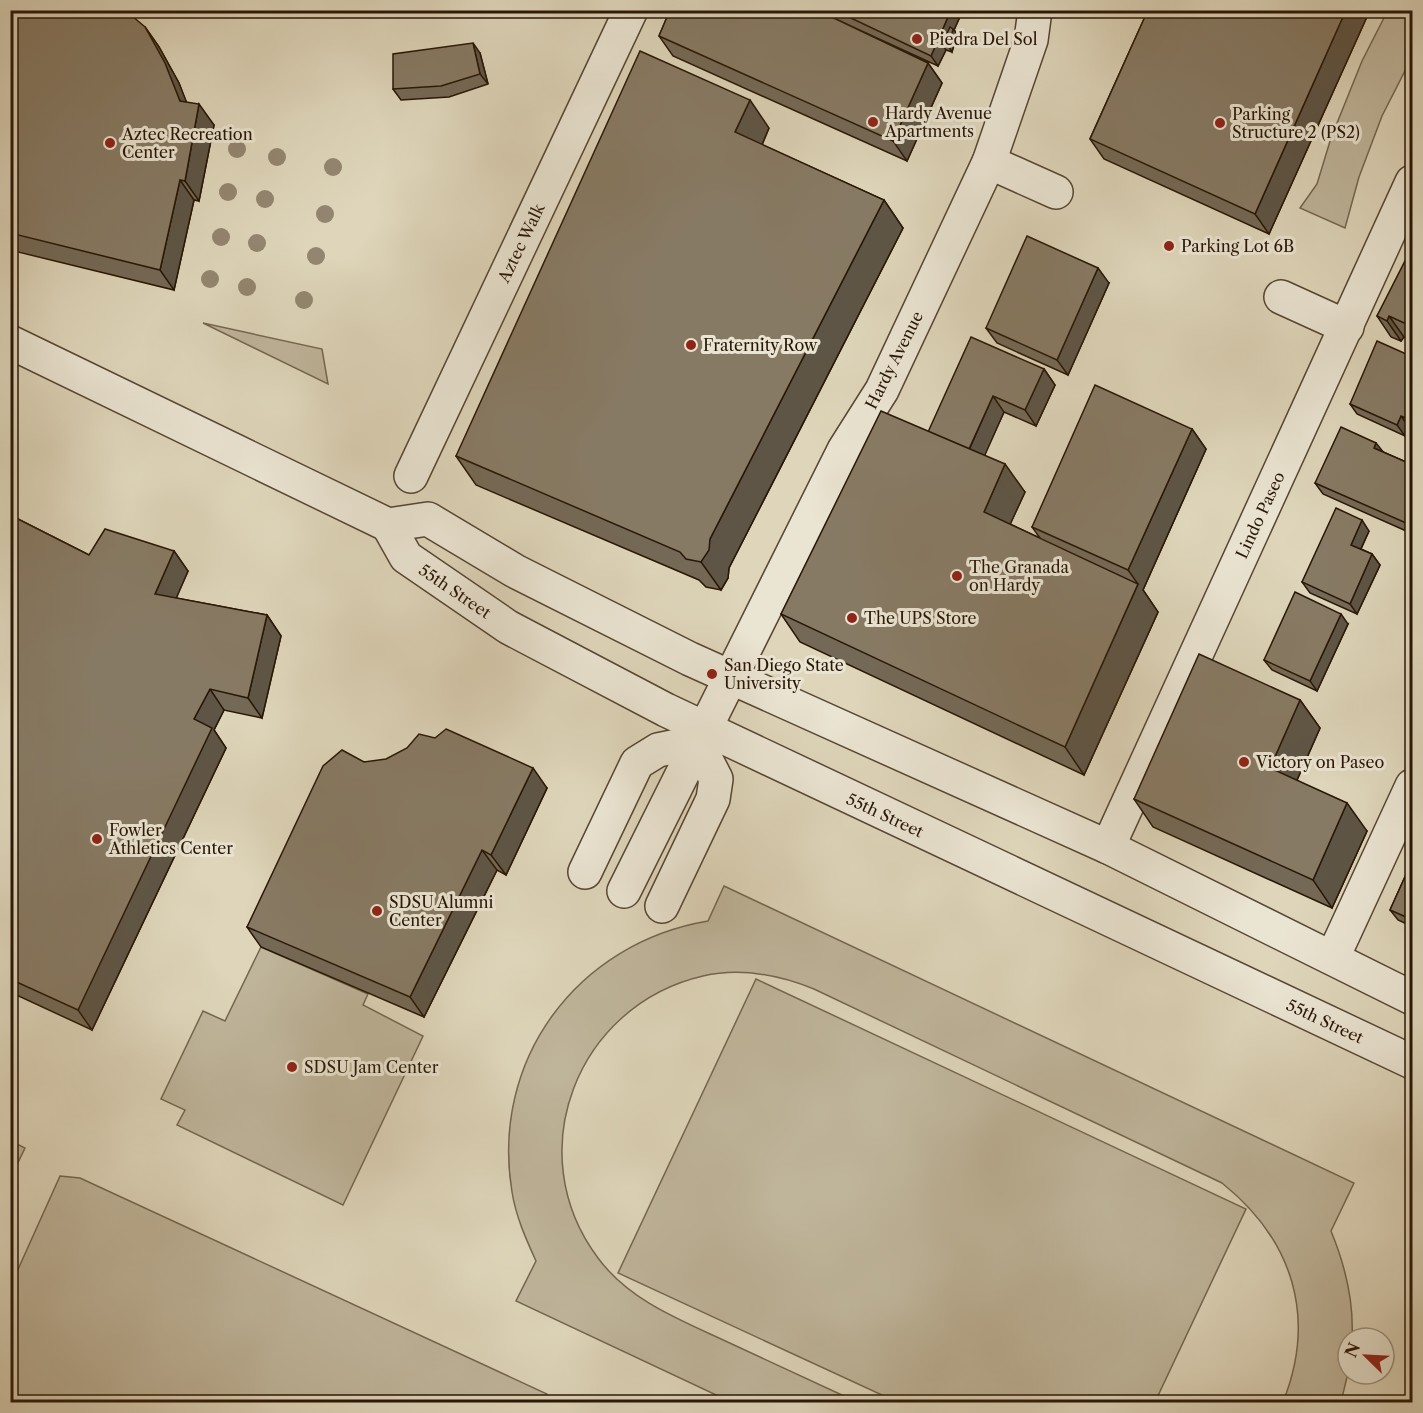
<svg xmlns="http://www.w3.org/2000/svg" width="1423" height="1413" font-family="'Libre Caslon Text',serif">
  <style>
    .green { fill: #bfb59b; stroke: #746650; stroke-width: 1.5 }
    .lines { fill: none; stroke-linecap: round; stroke-linejoin: round }
    .minor-casing { stroke: #564633; stroke-width: 36 }
    .minor { stroke: #eae4d2; stroke-width: 33 }
    .tree { fill: #938670 }
    .wall { fill: #746956; stroke: #281706; stroke-width: 1.5 }
    .shaded-wall { fill: #5e5546; stroke: #281706; stroke-width: 1.5 }
    .building { fill: #877a64; stroke: #281706; stroke-width: 1.5 }
    .poi-dot { fill: #8f2418; stroke: #eae4d2; stroke-width: 2 }
    .labels { text-anchor: middle; dominant-baseline: central; stroke-width: 6; stroke-linejoin: round; paint-order: stroke }
    .poi-label { font-size: 16px; fill: #281706; stroke: #eae4d2; text-anchor: start }
    .street-label { font-size: 16px; fill: #281706; stroke: #eae4d2 }
  </style>
  <rect width="100%" height="100%" fill="#ded5ba"/>
  <filter id="stains"><feTurbulence type="fractalNoise" baseFrequency=".00333" numOctaves="4"/><feColorMatrix values="0 0 0 0 .2 0 0 0 0 .09 0 0 0 0 .02 0 0 0 .5 -.17"/></filter>
  <radialGradient id="worn" r=".72"><stop offset=".6" stop-color="#630" stop-opacity="0"/><stop offset="1" stop-color="#630" stop-opacity=".3"/></radialGradient>
  <g class="green">
    <polygon points="1388,10 1412,11 1412,57 1382,116 1359,177 1345,228 1300,208 1317,184 1331,138 1362,61"/>
    <polygon points="203,323 322,349 328,384"/>
    <path d="M724,886L1354,1183L1331,1231C1345,1265 1354,1301 1352,1338H1348V1373L1341,1402H1283C1317,1317 1293,1240 1222,1183L814,989C779,975 742,967 703,976C577,1005 519,1153 598,1258C631,1303 686,1322 734,1345C775,1364 816,1383 857,1402H731L516,1301L536,1261C526,1239 516,1217 512,1192C490,1060 577,943 708,921Z"/>
    <polygon points="261,947 368,994 363,1005 423,1036 343,1205 177,1125 185,1110 161,1099 203,1011 225,1021"/>
    <polygon points="756,979 1246,1209 1155,1402 897,1402 618,1273"/>
    <polygon points="11,1141 25,1148 11,1177"/>
    <polygon points="60,1176 80,1178 547,1394 552,1402 11,1402 11,1285"/>
  </g>
  <g class="lines">
    <defs>
      <g id="minor">
        <polyline points="989,162 1056,192"/>
        <polyline points="1281,297 1347,327"/>
        <polyline points="10,342 388,525 428,519 515,571 690,659 1108,847 1412,998"/>
        <polyline points="411,476 631,10"/>
        <polyline points="388,525 406,557 508,627 666,710 1412,1062"/>
        <polyline points="1108,847 1412,182"/>
        <polyline points="585,872 637,763 658,750 697,742"/>
        <polyline points="624,891 844,450 882,390 989,162 1031,40 1035,10"/>
        <polyline points="662,906 713,799 716,779 697,742"/>
        <polyline points="1333,957 1412,786"/>
      </g>
    </defs>
    <use href="#minor" class="minor-casing"/>
    <use href="#minor" class="minor"/>
  </g>
  <g class="tree">
    <circle cx="237" cy="149" r="9"/>
    <circle cx="277" cy="157" r="9"/>
    <circle cx="333" cy="167" r="9"/>
    <circle cx="228" cy="192" r="9"/>
    <circle cx="265" cy="199" r="9"/>
    <circle cx="325" cy="214" r="9"/>
    <circle cx="221" cy="237" r="9"/>
    <circle cx="257" cy="243" r="9"/>
    <circle cx="316" cy="256" r="9"/>
    <circle cx="210" cy="279" r="9"/>
    <circle cx="247" cy="287" r="9"/>
    <circle cx="304" cy="300" r="9"/>
  </g>
  <g class="wall">
    <polygon points="10,10 145,27 159,47 179,83 186,102 214,125 199,201 194,200 174,290 10,250"/>
    <polygon points="670,10 963,10 954,30 957,34 952,52 946,50 938,66 831,17 928,63 942,83 907,161 673,56 659,36"/>
    <polygon points="1148,10 1370,10 1269,234 1104,159 1090,139"/>
    <polygon points="480,53 488,84 449,97 401,100 393,89"/>
    <polygon points="769,128 762,145 884,200 903,228 729,568 728,578 721,590 706,587 699,580 476,485 456,456"/>
    <polygon points="1413,255 1413,341 1404,337 1401,341 1391,337 1377,316"/>
    <polygon points="1109,283 1068,375 997,343 986,328"/>
    <polygon points="1413,357 1413,429 1409,427 1405,436 1357,414 1350,404"/>
    <polygon points="1044,369 1055,385 1036,426 1004,412 984,455 1025,492 1010,524 1040,538 1032,527 1192,429 1206,449 1143,590 1158,612 1084,775 800,642 781,614 928,432"/>
    <polygon points="1383,452 1413,465 1413,534 1323,494 1315,483"/>
    <polygon points="10,515 89,555 174,551 188,571 176,598 267,615 281,636 262,718 224,710 214,730 226,748 92,1030 10,992"/>
    <polygon points="1369,531 1361,549 1372,554 1380,565 1357,614 1310,593 1302,582"/>
    <polygon points="1348,624 1317,691 1272,670 1264,660"/>
    <polygon points="1300,700 1320,728 1297,780 1367,831 1332,908 1153,827 1134,799"/>
    <polygon points="364,762 547,788 506,875 497,870 424,1017 261,947 247,927"/>
    <polygon points="1413,859 1413,927 1398,920 1390,910"/>
  </g>
  <g class="shaded-wall">
    <polygon points="951,10 963,10 954,30 957,34 952,52 949,47 942,44 946,50 938,66 931,56"/>
    <polygon points="1346,10 1370,10 1269,234 1255,214"/>
    <polygon points="145,27 159,47 179,83 194,121 180,101"/>
    <polygon points="473,43 480,53 488,84 480,74"/>
    <polygon points="928,63 942,83 907,161 893,141"/>
    <polygon points="750,100 769,128 755,161 735,132"/>
    <polygon points="199,104 214,125 199,201 185,181"/>
    <polygon points="180,180 194,200 174,290 160,270"/>
    <polygon points="884,200 903,228 729,568 728,578 721,590 701,562 710,539"/>
    <polygon points="1098,268 1109,283 1068,375 1057,360"/>
    <polygon points="1389,316 1404,337 1401,341 1387,321"/>
    <polygon points="1044,369 1055,385 1036,426 1025,410"/>
    <polygon points="993,396 1004,412 980,466 969,450"/>
    <polygon points="1401,416 1409,427 1405,436 1397,425"/>
    <polygon points="1192,429 1206,449 1143,590 1158,612 1084,775 1065,747 1138,584 1128,570"/>
    <polygon points="1376,443 1384,453 1374,448"/>
    <polygon points="1005,464 1025,492 1003,540 984,512"/>
    <polygon points="1362,520 1369,531 1358,555 1351,545"/>
    <polygon points="174,551 188,571 169,615 155,594"/>
    <polygon points="1372,554 1380,565 1357,614 1350,604"/>
    <polygon points="1341,614 1348,624 1317,691 1310,681"/>
    <polygon points="267,615 281,636 262,718 248,698"/>
    <polygon points="210,689 224,710 214,730 226,748 92,1030 78,1010 194,719"/>
    <polygon points="1300,700 1320,728 1290,796 1270,768"/>
    <polygon points="533,768 547,788 506,875 491,855"/>
    <polygon points="1347,803 1367,831 1332,908 1313,880"/>
    <polygon points="482,850 497,870 424,1017 410,997"/>
  </g>
  <g class="building">
    <polygon points="10,10 125,10 145,27 165,63 180,101 199,104 185,181 180,180 160,270 10,233"/>
    <polygon points="670,10 817,10 928,63 893,141 659,36"/>
    <polygon points="825,10 833,10 838,16"/>
    <polygon points="834,10 951,10 931,56"/>
    <polygon points="1148,10 1346,10 1255,214 1090,139"/>
    <polygon points="950,27 953,29 949,47 942,44"/>
    <polygon points="473,43 480,74 441,86 393,89 393,54"/>
    <polygon points="640,51 750,100 735,132 884,200 710,539 709,550 701,562 686,559 680,552 456,456"/>
    <polygon points="1027,236 1098,268 1057,360 986,328"/>
    <polygon points="1409,253 1413,255 1413,327 1389,316 1387,321 1377,316"/>
    <polygon points="971,337 1044,369 1025,410 993,396 969,449 928,432"/>
    <polygon points="1377,341 1413,357 1413,421 1401,416 1397,425 1350,404"/>
    <polygon points="1095,385 1192,429 1128,570 1032,527"/>
    <polygon points="881,411 1005,464 984,512 1138,584 1065,747 781,614"/>
    <polygon points="1341,427 1376,443 1374,448 1413,465 1413,526 1315,483"/>
    <polygon points="1336,508 1362,520 1351,545 1372,554 1350,604 1302,582"/>
    <polygon points="10,515 89,555 105,529 174,551 155,594 267,615 248,698 210,689 194,719 212,728 78,1010 10,979 10,931 17,917 10,914"/>
    <polygon points="1295,592 1341,614 1310,681 1264,660"/>
    <polygon points="1199,654 1300,700 1270,768 1347,803 1313,880 1134,799"/>
    <polygon points="446,729 533,768 491,855 482,850 410,997 247,927 323,766 342,750 364,762 386,759 407,748 419,734 435,738"/>
    <polygon points="1413,859 1413,920 1390,910"/>
  </g>
  <g class="poi-dot">
    <circle cx="917" cy="39" r="6"/>
    <circle cx="873" cy="122" r="6"/>
    <circle cx="1220" cy="123" r="6"/>
    <circle cx="110" cy="143" r="6"/>
    <circle cx="1169" cy="246" r="6"/>
    <circle cx="691" cy="345" r="6"/>
    <circle cx="957" cy="576" r="6"/>
    <circle cx="852" cy="618" r="6"/>
    <circle cx="712" cy="674" r="6"/>
    <circle cx="1244" cy="762" r="6"/>
    <circle cx="97" cy="839" r="6"/>
    <circle cx="377" cy="911" r="6"/>
    <circle cx="292" cy="1067" r="6"/>
  </g>
  <g class="labels">
    <g class="poi-label">
      <text x="929" y="39">Piedra Del Sol</text>
      <text x="885" y="113">Hardy Avenue<tspan x="885" dy="18">Apartments</tspan></text>
      <text x="1232" y="114">Parking<tspan x="1232" dy="18">Structure 2 (PS2)</tspan></text>
      <text x="122" y="134">Aztec Recreation<tspan x="122" dy="18">Center</tspan></text>
      <text x="1181" y="246">Parking Lot 6B</text>
      <text x="703" y="345">Fraternity Row</text>
      <text x="969" y="567">The Granada<tspan x="969" dy="18">on Hardy</tspan></text>
      <text x="864" y="618">The UPS Store</text>
      <text x="724" y="665">San Diego State<tspan x="724" dy="18">University</tspan></text>
      <text x="1256" y="762">Victory on Paseo</text>
      <text x="109" y="830">Fowler<tspan x="109" dy="18">Athletics Center</tspan></text>
      <text x="389" y="902">SDSU Alumni<tspan x="389" dy="18">Center</tspan></text>
      <text x="304" y="1067">SDSU Jam Center</text>
    </g>
    <g class="street-label">
      <text transform="translate(521 243) rotate(-64)">Aztec Walk</text>
      <text transform="translate(894 360) rotate(-63)">Hardy Avenue</text>
      <text transform="translate(1260 515) rotate(-65)">Lindo Paseo</text>
      <text transform="translate(455 591) rotate(34)">55th Street</text>
      <text transform="translate(885 815) rotate(25)">55th Street</text>
      <text transform="translate(1325 1021) rotate(25)">55th Street</text>
    </g>
  </g>
  <rect width="1423" height="1413" fill="none" stroke="#ded5ba" stroke-width="36"/>
  <rect x="12" y="12" width="1399" height="1389" fill="none" stroke="#281706" stroke-width="3"/>
  <rect x="18" y="18" width="1387" height="1377" fill="none" stroke="#281706" stroke-width="1.5"/>
  <g transform="translate(1366 1356) rotate(294)"><circle r="28" fill="#eae4d2" stroke="#9c9280" stroke-width="1.5"/>
  <path d="M0-4.5L10 22L0 15L-10 22Z" fill="#8f2418"/>
  <text y="-9" font-size="16" font-weight="bold" text-anchor="middle" fill="#281706">N</text>
  </g>
  <rect width="100%" height="100%" filter="url(#stains)"/>
  <rect width="100%" height="100%" fill="url(#worn)"/>
</svg>
